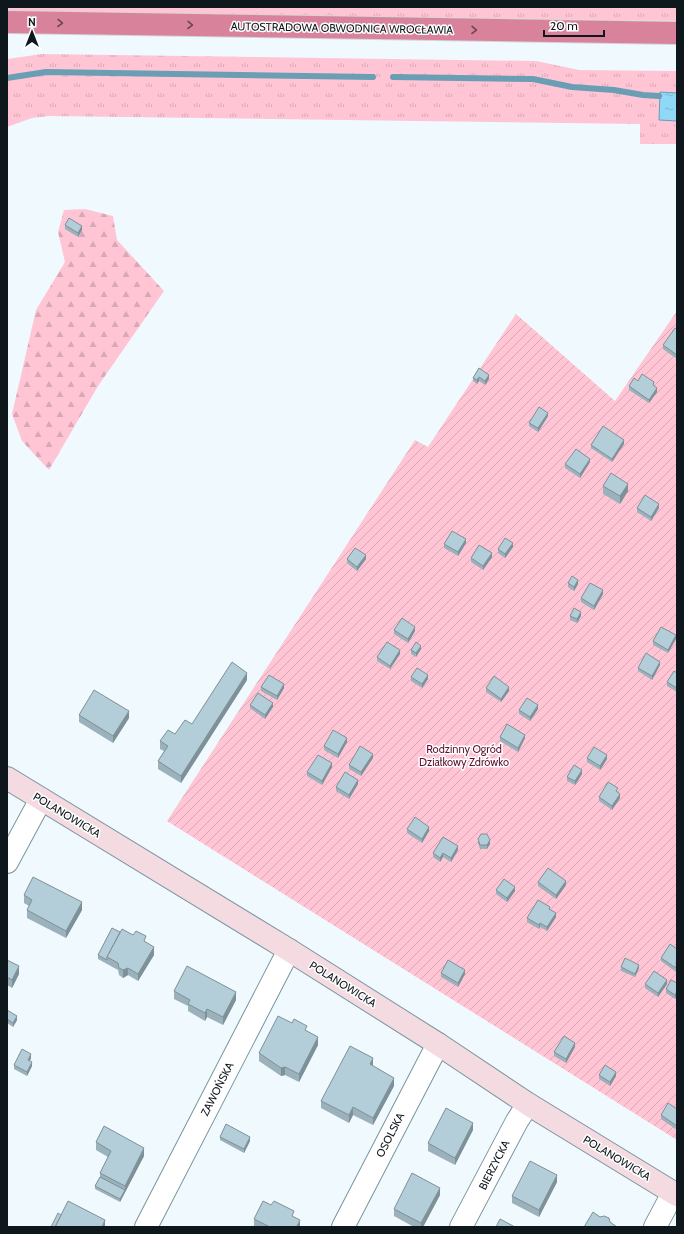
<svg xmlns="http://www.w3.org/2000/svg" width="684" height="1234" font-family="Cabin,sans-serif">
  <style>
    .grass { fill: url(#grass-tufts) }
    .forest { fill: url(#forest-firs) }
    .garden { fill: url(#garden-furrows) }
    .water { fill: url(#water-ripples); stroke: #6a9eb5 }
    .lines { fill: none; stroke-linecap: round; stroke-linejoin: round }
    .stream { stroke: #6a9eb5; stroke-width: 6 }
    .street-casing { stroke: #7b949f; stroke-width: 24 }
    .secondary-casing { stroke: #7b949f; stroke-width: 24 }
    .highway-casing { stroke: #d4d5d6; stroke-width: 24 }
    .street { stroke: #fff; stroke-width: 22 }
    .secondary { stroke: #f4dae1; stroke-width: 22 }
    .highway { stroke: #d9829b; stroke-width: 22 }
    .wall { fill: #9bb1bb }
    .shaded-wall { fill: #7e9098 }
    .building { fill: #b4ced9; stroke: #7e9098 }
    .oneway { stroke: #694855 }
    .labels { text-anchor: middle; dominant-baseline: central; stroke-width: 3; stroke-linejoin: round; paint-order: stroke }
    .street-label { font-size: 11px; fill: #0e181c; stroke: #fff }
    .park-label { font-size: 11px; fill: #5d1030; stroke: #fff }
  </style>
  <defs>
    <pattern id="grass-tufts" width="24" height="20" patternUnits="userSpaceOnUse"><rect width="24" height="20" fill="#ffc5d4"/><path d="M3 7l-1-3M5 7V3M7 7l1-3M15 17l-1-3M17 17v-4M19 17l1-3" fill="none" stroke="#d9a8b5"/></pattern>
    <pattern id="forest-firs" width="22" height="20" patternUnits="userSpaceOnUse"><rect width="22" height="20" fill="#ffc5d4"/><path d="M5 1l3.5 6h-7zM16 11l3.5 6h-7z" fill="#d9a8b5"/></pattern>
    <pattern id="garden-furrows" width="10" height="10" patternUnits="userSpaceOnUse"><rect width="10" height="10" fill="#ffc5d4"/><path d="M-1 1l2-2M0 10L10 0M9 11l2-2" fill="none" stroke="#d9a8b5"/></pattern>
    <pattern id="water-ripples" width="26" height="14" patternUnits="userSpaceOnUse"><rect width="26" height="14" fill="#91d7f6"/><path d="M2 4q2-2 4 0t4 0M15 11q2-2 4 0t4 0" fill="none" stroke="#7cb8d2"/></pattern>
  </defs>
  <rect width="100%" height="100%" fill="#eff9fe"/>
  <g class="grass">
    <polygon points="7,7 677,7 677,21 7,11"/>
    <polygon points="42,54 536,61 579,70 677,71 677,144 640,144 640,124 49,116 32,118 7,127 7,59"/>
  </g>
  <polygon class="forest" points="85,209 113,216 117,240 164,291 98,386 49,470 22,441 12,414 36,310 65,262 58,232 64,210"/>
  <polygon class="garden" points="677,311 677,1140 167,821 415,440 428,447 516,314 615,401"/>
  <polygon class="water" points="660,92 677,93 677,121 659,120"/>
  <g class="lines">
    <g class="stream">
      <polyline points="393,77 533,79 572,87 614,90 643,95 659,96"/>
      <polyline points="7,78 46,72 373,77"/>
    </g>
    <defs>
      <g id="street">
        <polyline points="7,862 41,799"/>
        <polyline points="146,1227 289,950"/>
        <polyline points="343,1227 438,1044"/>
        <polyline points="461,1227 517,1121 528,1104"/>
        <polyline points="655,1227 673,1193"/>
      </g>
      <polyline id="secondary" points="7,778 289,950 438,1044 528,1104 677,1195"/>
      <polyline id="highway" points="7,22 677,33"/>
    </defs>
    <use href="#street" class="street-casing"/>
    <use href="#secondary" class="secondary-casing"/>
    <use href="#highway" class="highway-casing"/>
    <use href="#street" class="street"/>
    <use href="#secondary" class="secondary"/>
    <use href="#highway" class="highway"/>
  </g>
  <g class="wall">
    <polygon points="65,225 82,230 78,237 65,229"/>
    <polygon points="677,329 677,359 663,349 663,345"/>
    <polygon points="479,368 489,379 485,385 479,381 477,384 473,381 473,378"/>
    <polygon points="638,381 654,386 657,392 649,403 629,390 629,386"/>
    <polygon points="548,416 538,432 529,426 529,423"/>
    <polygon points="624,444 612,462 591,448 591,445"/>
    <polygon points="590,462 580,478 565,468 565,464"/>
    <polygon points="603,486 628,491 620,504 603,494"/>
    <polygon points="637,508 659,508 651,521 637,512"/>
    <polygon points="466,543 458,556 444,548 444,544"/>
    <polygon points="513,547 505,558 498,553 498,549"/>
    <polygon points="492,557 483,570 471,562 471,558"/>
    <polygon points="347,559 366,559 357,571 347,563"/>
    <polygon points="568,583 578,584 574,591 568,587"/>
    <polygon points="603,594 594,610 581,602 581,598"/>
    <polygon points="570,616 581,616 577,623 570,620"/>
    <polygon points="394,630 415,631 408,643 394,634"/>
    <polygon points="676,639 668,653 653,645 653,641"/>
    <polygon points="421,649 416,657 411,654 411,650"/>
    <polygon points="400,654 390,669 377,661 377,657"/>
    <polygon points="660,665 652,680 638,671 638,668"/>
    <polygon points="677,673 677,692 667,686 667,682"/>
    <polygon points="411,677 428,679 422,688 411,681"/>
    <polygon points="247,680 181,783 158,769 158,761 164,751 160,749 160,741 175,734 192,724"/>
    <polygon points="261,687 284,688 277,700 261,691"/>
    <polygon points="486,688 509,691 501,702 486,692"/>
    <polygon points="250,705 273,707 265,719 250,708"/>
    <polygon points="538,709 530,721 519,714 519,710"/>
    <polygon points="79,715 129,718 113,743 79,722"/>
    <polygon points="500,737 525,738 518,752 500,741"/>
    <polygon points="347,742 338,758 324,750 324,746"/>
    <polygon points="373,758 361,776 349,769 349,765"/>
    <polygon points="587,758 607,759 600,770 587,762"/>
    <polygon points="332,767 322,785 307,776 307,772"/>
    <polygon points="582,774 575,785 567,781 567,777"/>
    <polygon points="358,784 349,799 336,791 336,787"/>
    <polygon points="618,792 620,798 612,810 599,801 599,797"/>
    <polygon points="407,829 429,831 422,843 407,833"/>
    <polygon points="478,839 490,844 487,849 480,849 478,843"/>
    <polygon points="458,850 451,862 443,857 440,862 433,857 433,853"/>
    <polygon points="538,882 566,885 556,899 538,886"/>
    <polygon points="496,890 515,891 507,902 496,894"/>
    <polygon points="24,895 82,910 66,938 27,918 27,910 29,906 24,903"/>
    <polygon points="550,909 556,917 547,931 540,927 539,929 527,922 527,918"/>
    <polygon points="120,932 146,942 154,955 138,981 128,975 123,978 119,975 118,970 98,959 98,955"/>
    <polygon points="677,949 677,971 676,972 661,961 661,958"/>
    <polygon points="7,960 19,974 12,988 7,985"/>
    <polygon points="621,967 639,968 635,977 621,971"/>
    <polygon points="441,973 465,974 458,987 441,977"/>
    <polygon points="677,983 677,995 675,999 666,993 666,989"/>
    <polygon points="645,984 667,984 658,997 645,988"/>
    <polygon points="174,991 236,1000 223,1025 207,1017 205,1021 188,1011 188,1006 174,999"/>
    <polygon points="7,1010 17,1020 13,1027 7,1023"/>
    <polygon points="307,1031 318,1045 299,1082 285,1075 281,1076 259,1061 259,1053"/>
    <polygon points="575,1047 566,1063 554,1056 554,1052"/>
    <polygon points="31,1058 30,1061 32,1066 27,1076 14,1069 14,1065"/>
    <polygon points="373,1066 394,1086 373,1125 353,1115 349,1123 321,1108 321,1101"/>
    <polygon points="599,1075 616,1076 610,1086 599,1079"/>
    <polygon points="677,1109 677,1130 661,1119 661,1115"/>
    <polygon points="473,1130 455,1165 428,1151 428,1143"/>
    <polygon points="220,1137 250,1141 244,1153 220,1140"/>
    <polygon points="96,1142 144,1156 120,1202 95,1189 95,1186 100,1177 100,1173 108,1157 96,1150"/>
    <polygon points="557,1182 539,1217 512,1203 512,1196"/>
    <polygon points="440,1195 423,1227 414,1227 394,1216 394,1209"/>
    <polygon points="294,1217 300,1227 256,1227 254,1226 254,1219"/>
  </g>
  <g class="shaded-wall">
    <polygon points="82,226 82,230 78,237 78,233"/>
    <polygon points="489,375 489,379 485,385 485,381"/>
    <polygon points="479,377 479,381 477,384 477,380"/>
    <polygon points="657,388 657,392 649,403 649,400"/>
    <polygon points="548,413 548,416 538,432 538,428"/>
    <polygon points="624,440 624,444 612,462 612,459"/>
    <polygon points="590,459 590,462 580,478 580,474"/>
    <polygon points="628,484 628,491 620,504 620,496"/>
    <polygon points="659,504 659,508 651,521 651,517"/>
    <polygon points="466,539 466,543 458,556 458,552"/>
    <polygon points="513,543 513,547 505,558 505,554"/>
    <polygon points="492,553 492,557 483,570 483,566"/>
    <polygon points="366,555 366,559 357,571 357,567"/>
    <polygon points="578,580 578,584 574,591 574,587"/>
    <polygon points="603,590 603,594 594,610 594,606"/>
    <polygon points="581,612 581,616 577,623 577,619"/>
    <polygon points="415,627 415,631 408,643 408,639"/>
    <polygon points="676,635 676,639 668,653 668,650"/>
    <polygon points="421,646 421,649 416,657 416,653"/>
    <polygon points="400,650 400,654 390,669 390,666"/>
    <polygon points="660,662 660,665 652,680 652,676"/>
    <polygon points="247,673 247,680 181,783 181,776"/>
    <polygon points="428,675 428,679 422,688 422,684"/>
    <polygon points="284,684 284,688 277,700 277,696"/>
    <polygon points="509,687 509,691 501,702 501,699"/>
    <polygon points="273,703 273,707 265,719 265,715"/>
    <polygon points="538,705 538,709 530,721 530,717"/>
    <polygon points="129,711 129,718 113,743 113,736"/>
    <polygon points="525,735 525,738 518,752 518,748"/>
    <polygon points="347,738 347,742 338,758 338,754"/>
    <polygon points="373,754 373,758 361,776 361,772"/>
    <polygon points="607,755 607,759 600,770 600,766"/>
    <polygon points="332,763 332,767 322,785 322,781"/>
    <polygon points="582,770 582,774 575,785 575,781"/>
    <polygon points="358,780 358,784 349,799 349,795"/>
    <polygon points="620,794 620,798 612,810 612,806"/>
    <polygon points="429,827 429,831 422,843 422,839"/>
    <polygon points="490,840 490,844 487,849 487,845"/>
    <polygon points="458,846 458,850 451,862 451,858"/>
    <polygon points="443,853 443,857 440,862 440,858"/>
    <polygon points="566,881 566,885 556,899 556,895"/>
    <polygon points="515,887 515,891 507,902 507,898"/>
    <polygon points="82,902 82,910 66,938 66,931"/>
    <polygon points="556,913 556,917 547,931 547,927"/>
    <polygon points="540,923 540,927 539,929 539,925"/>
    <polygon points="154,947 154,955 138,981 138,974"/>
    <polygon points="639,965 639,968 635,977 635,974"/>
    <polygon points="19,966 19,974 12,988 12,980"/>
    <polygon points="128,968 128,975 123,978 123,970"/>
    <polygon points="465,970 465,974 458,987 458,983"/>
    <polygon points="667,980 667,984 658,997 658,993"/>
    <polygon points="677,991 677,995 675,999 675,995"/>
    <polygon points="236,992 236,1000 223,1025 223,1017"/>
    <polygon points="207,1009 207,1017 205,1021 205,1013"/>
    <polygon points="17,1016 17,1020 13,1027 13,1023"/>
    <polygon points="318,1037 318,1045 299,1082 299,1074"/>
    <polygon points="575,1043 575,1047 566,1063 566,1059"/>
    <polygon points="31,1054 31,1058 28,1064 28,1060"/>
    <polygon points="373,1058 373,1066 370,1072 370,1064"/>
    <polygon points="32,1062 32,1066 27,1076 27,1072"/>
    <polygon points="285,1067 285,1075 281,1076 281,1068"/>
    <polygon points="616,1072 616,1076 610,1086 610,1082"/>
    <polygon points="394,1078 394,1086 373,1125 373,1118"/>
    <polygon points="353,1107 353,1115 349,1123 349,1115"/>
    <polygon points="473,1123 473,1130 455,1165 455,1158"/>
    <polygon points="250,1137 250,1141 244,1153 244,1149"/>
    <polygon points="144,1148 144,1156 120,1202 120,1199 125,1190 125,1186"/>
    <polygon points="557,1175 557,1182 539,1217 539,1210"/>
    <polygon points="440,1188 440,1195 423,1227 421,1227 421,1223"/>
    <polygon points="105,1220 105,1227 102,1227"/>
    <polygon points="300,1220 300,1227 297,1227"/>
  </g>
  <g class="building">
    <polygon points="69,218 82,226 78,233 65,225"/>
    <polygon points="675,328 677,329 677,355 663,345"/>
    <polygon points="479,368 489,375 485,381 479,377 477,380 473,378"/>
    <polygon points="642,374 654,382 653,385 657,388 649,400 629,386 634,378 638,381"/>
    <polygon points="539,407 548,413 538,428 529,423"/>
    <polygon points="603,426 624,440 612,459 591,445"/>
    <polygon points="576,449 590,459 580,474 565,464"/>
    <polygon points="611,473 628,484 620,496 603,486"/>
    <polygon points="645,495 659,504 651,517 637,508"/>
    <polygon points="452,531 466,539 458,552 444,544"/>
    <polygon points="505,538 513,543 505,554 498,549"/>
    <polygon points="479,545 492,553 483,566 471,558"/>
    <polygon points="355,548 366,555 357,567 347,559"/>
    <polygon points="572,576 578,580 574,587 568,583"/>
    <polygon points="590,583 603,590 594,606 581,598"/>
    <polygon points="574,608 581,612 577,619 570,616"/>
    <polygon points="402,618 415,627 408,639 394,630"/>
    <polygon points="661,627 676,635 668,650 653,641"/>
    <polygon points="387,642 400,650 390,666 377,657"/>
    <polygon points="416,642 421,646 416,653 411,650"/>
    <polygon points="646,653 660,662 652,676 638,668"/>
    <polygon points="232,662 247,673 181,776 158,761 168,746 160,741 168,730 175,734 185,720 192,724"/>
    <polygon points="417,668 428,675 422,684 411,677"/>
    <polygon points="674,671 677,673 677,688 667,682"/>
    <polygon points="269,675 284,684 277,696 261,687"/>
    <polygon points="494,676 509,687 501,699 486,688"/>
    <polygon points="94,690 129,711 113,736 79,715"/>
    <polygon points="258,693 273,703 265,715 250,705"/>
    <polygon points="527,698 538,705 530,717 519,710"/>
    <polygon points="507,724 525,735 518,748 500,737"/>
    <polygon points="333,730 347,738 338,754 324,746"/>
    <polygon points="360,746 373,754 361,772 349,765"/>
    <polygon points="594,747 607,755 600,766 587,758"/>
    <polygon points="318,755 332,763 322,781 307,772"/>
    <polygon points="574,765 582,770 575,781 567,777"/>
    <polygon points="345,772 358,780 349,795 336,787"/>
    <polygon points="608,782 618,788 616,791 620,794 612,806 599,797"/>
    <polygon points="415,817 429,827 422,839 407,829"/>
    <polygon points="481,834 487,834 490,840 487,845 480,845 478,839"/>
    <polygon points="443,837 458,846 451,858 443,853 440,858 433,853"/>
    <polygon points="548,868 566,881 556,895 538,882"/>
    <polygon points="33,877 82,902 66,931 27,910 32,900 24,895"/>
    <polygon points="504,879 515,887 507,898 496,890"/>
    <polygon points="538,900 550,907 549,909 556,913 547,927 540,923 539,925 527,918"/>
    <polygon points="112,928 120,932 107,957 107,960 98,955"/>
    <polygon points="122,929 133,935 136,931 146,936 144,941 154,947 138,974 128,968 123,970 119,968 118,963 107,957"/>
    <polygon points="670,944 677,949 676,968 661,958"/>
    <polygon points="625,958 639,965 635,974 621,967"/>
    <polygon points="7,960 19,966 12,980 7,977"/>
    <polygon points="448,960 465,970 458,983 441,973"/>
    <polygon points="187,966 236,992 223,1017 207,1009 205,1013 188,1004 190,1000 174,991"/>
    <polygon points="654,971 667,980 658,993 645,984"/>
    <polygon points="671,980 677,983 677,991 675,995 666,989"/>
    <polygon points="7,1010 17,1016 13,1023 7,1019"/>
    <polygon points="278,1016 292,1023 294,1019 307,1026 305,1030 318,1037 299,1074 285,1067 281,1068 259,1053"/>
    <polygon points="564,1036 575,1043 566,1059 554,1052"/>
    <polygon points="350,1046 373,1058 370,1064 394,1078 373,1118 353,1107 349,1115 321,1101"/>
    <polygon points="22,1049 31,1054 28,1060 32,1062 27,1072 14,1065"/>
    <polygon points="605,1065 616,1072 610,1082 599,1075"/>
    <polygon points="668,1103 677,1109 677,1126 661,1115"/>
    <polygon points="446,1108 473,1123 455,1158 428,1143"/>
    <polygon points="226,1124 250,1137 244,1149 220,1137"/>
    <polygon points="104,1126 144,1148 125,1186 100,1173 111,1151 96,1142"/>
    <polygon points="530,1161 557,1175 539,1210 512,1196"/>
    <polygon points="412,1173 440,1188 421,1223 394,1209"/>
    <polygon points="100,1177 125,1190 120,1199 95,1186"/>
    <polygon points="68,1201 105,1220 102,1227 55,1227"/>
    <polygon points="263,1201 271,1205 274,1201 294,1211 292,1216 300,1220 297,1226 298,1227 270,1227 254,1219"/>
    <polygon points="593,1212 600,1217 604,1216 609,1218 610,1222 617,1227 584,1227"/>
    <polygon points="58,1213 61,1215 55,1227 51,1227"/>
    <polygon points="500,1219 515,1227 496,1227"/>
  </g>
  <defs><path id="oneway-chevron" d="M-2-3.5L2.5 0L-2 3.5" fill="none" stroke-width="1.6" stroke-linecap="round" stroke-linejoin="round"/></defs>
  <g class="oneway">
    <use href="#oneway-chevron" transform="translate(60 23) rotate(1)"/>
    <use href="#oneway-chevron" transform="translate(190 25) rotate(1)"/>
    <use href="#oneway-chevron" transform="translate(474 30) rotate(1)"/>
  </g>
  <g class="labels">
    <g class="street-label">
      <text transform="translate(342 28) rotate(1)">AUTOSTRADOWA OBWODNICA WROCŁAWIA</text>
      <text transform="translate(67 815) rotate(31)">POLANOWICKA</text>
      <text transform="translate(343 984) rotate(32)">POLANOWICKA</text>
      <text transform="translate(217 1089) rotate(-63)">ZAWOŃSKA</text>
      <text transform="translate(390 1135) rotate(-63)">OSOLSKA</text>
      <text transform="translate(617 1158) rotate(31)">POLANOWICKA</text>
      <text transform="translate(494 1165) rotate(-63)">BIERZYCKA</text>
    </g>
    <g class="park-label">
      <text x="464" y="749">Rodzinny Ogród<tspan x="464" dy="13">Działkowy Zdrówko</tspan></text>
    </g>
  </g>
  <rect width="684" height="1234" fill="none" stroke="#0e181c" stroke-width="16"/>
  <g transform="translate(32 32)" stroke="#ffffff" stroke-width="3" paint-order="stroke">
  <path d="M0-3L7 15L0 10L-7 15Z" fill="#0e181c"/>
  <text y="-6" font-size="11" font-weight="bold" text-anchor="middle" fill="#0e181c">N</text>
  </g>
  <path d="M544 30v6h60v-6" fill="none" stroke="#0e181c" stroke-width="2"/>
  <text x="550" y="30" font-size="12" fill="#0e181c" stroke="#ffffff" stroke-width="3" paint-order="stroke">20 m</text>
</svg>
